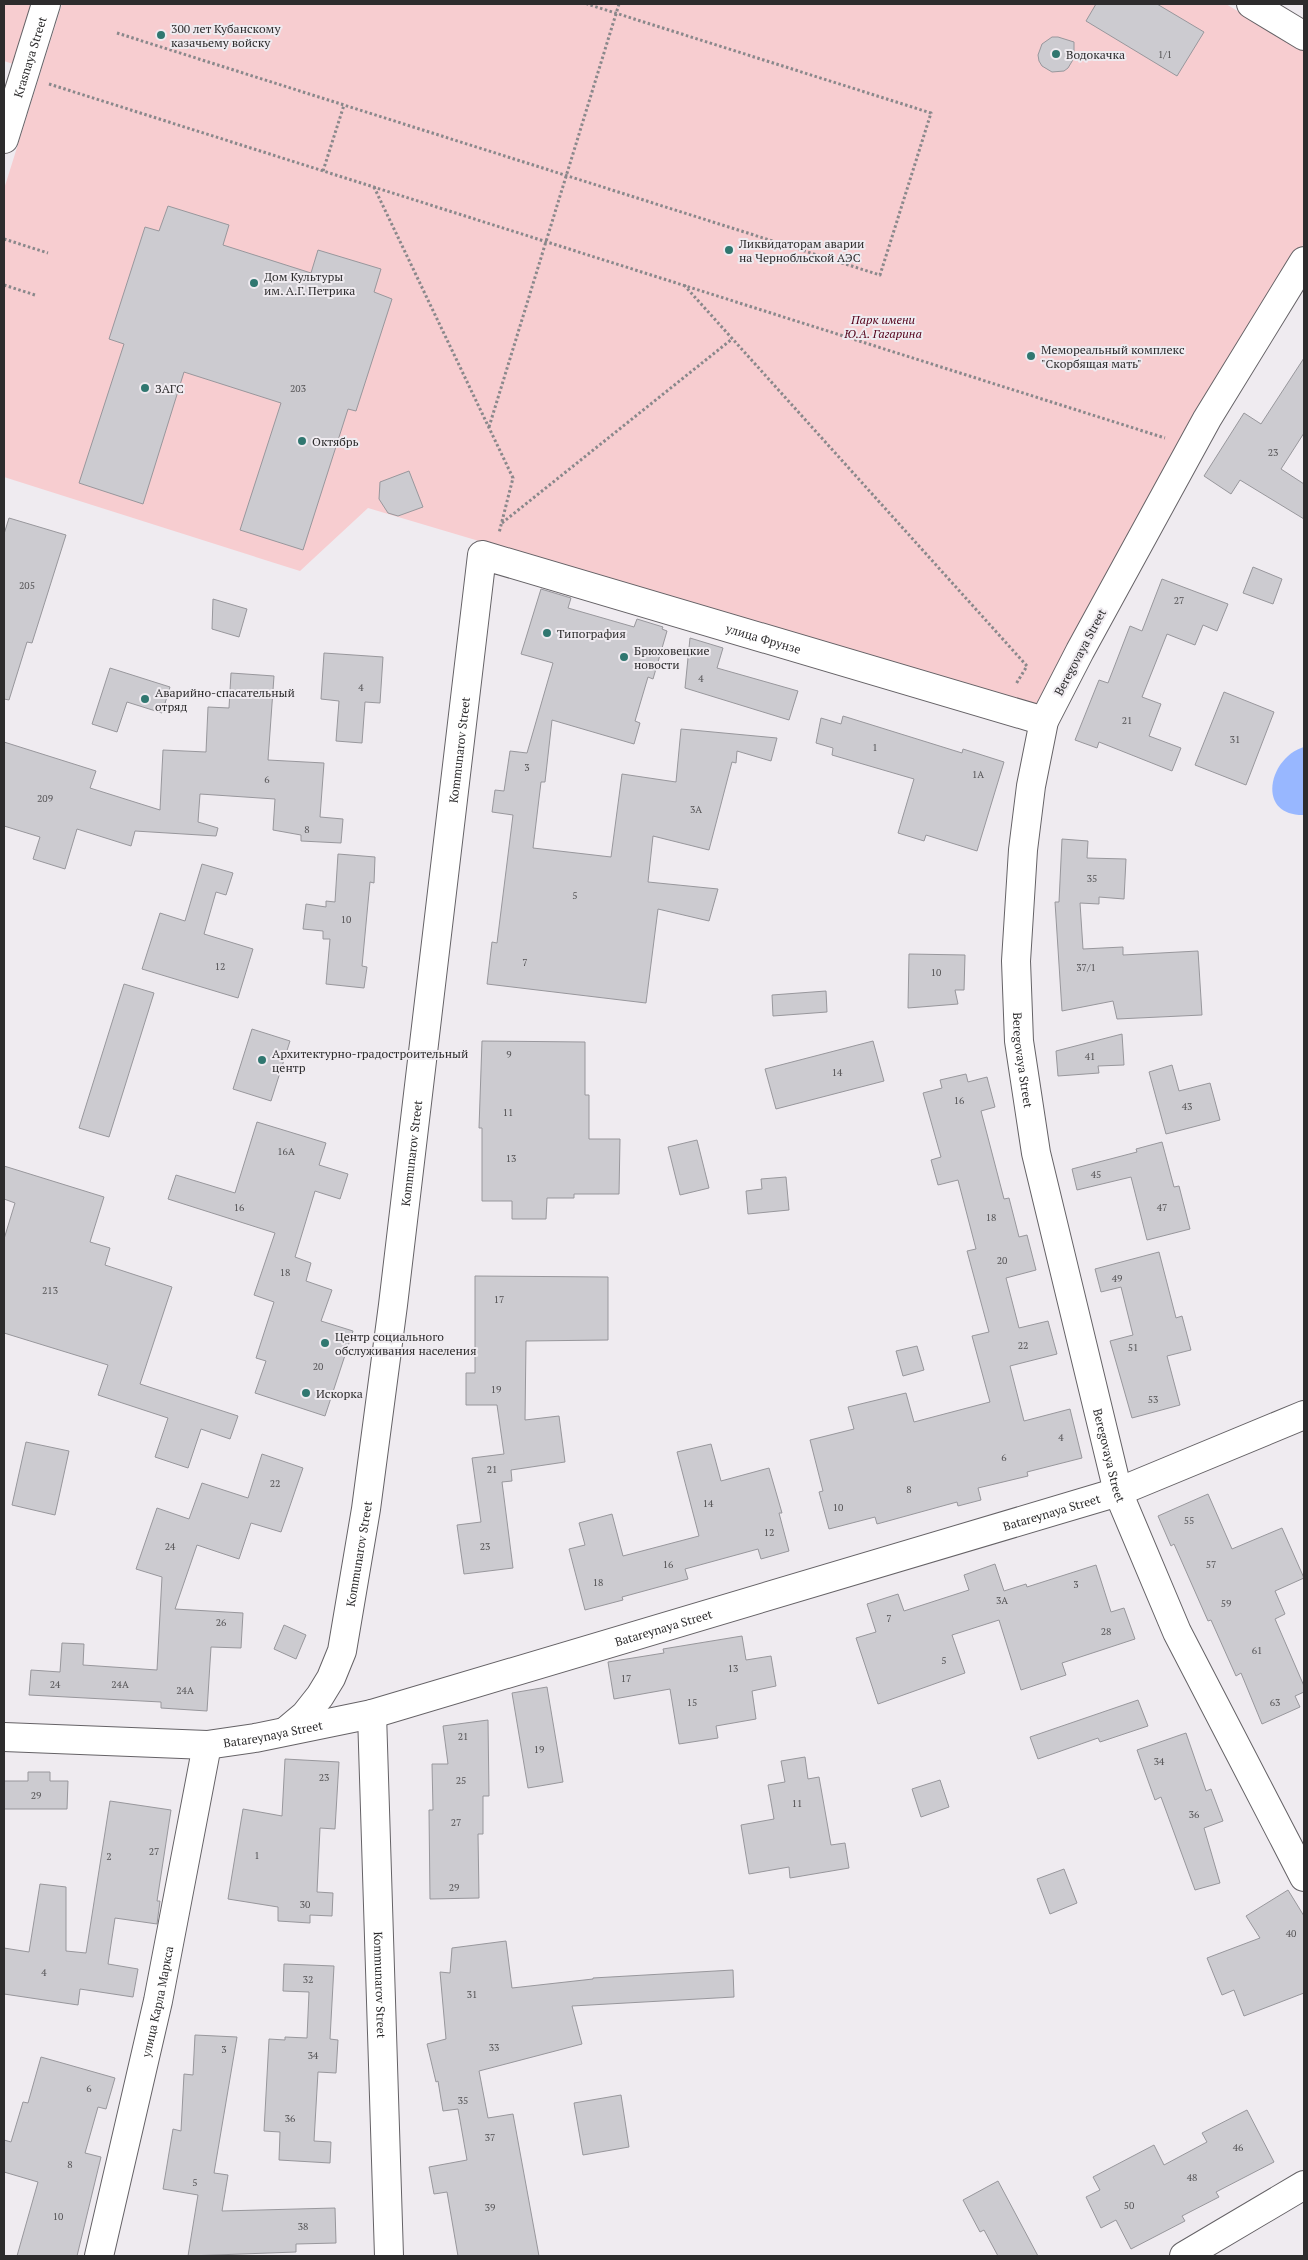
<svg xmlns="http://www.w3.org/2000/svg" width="1308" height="2260" font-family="'PT Serif',serif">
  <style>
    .green { fill: #f7cdd0 }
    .water { fill: #98b7ff }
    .building { fill: #cccbd0; stroke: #98979c }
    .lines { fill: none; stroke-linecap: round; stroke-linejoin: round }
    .minor-casing { stroke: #656266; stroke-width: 30 }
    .path { stroke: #8a888b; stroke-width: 3; stroke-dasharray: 2.5 2.5; stroke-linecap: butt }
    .minor { stroke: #fff; stroke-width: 28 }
    .poi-dot { fill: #307770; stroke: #efebf0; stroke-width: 2 }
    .labels { text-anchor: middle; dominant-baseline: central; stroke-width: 4; stroke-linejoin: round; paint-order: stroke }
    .number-label { font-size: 10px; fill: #555456 }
    .poi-label { font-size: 12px; fill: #2d2c2d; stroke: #efebf0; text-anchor: start }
    .street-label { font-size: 12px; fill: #2d2c2d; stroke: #efebf0 }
    .park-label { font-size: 12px; font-style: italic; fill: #53021a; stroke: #efebf0 }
  </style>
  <rect width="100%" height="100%" fill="#efebf0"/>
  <g class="green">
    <polygon points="4,4 39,4 19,66 4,61"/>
    <polygon points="62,4 1226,4 1304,51 1304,243 1035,707 368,508 300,571 4,477 4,189"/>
  </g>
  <path class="water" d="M1304,747V815C1255,816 1269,757 1304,747Z"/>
  <g class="building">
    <polygon points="1096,4 1157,4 1204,32 1177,76 1086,21"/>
    <polygon points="1052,37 1058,37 1074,42 1074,58 1068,68 1064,71 1052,72 1042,66 1039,61 1038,55 1042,44"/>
    <polygon points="168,206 229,225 223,245 311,273 318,250 381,269 374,292 392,299 356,411 348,409 303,550 240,530 281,403 184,372 143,504 79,483 124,344 109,339 145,227 159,231"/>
    <polygon points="1304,358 1304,433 1281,469 1304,484 1304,519 1240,480 1231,494 1204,476 1244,413 1261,424"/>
    <polygon points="409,471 423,507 398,516 388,513 379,499 380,482"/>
    <polygon points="9,518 66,535 32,643 27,642 9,700 4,699 4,534"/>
    <polygon points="1253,567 1282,579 1273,604 1243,593"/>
    <polygon points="1162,579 1228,604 1217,631 1203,625 1195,645 1167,634 1142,697 1161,704 1149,736 1181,748 1172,771 1099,742 1097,748 1075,740 1099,680 1108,683 1130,626 1142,631"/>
    <polygon points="541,589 571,598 568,608 634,627 637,619 663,627 662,629 667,631 653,679 648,677 635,721 640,723 634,744 552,720 545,782 541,782 533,848 611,857 622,774 676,782 681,729 777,738 771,761 737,751 736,763 732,762 709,850 653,836 648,882 718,889 709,921 658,909 646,1003 487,984 492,942 497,943 513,815 492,812 495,790 504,791 510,751 527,753 553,663 521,654"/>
    <polygon points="213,599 247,609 239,637 212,629"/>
    <polygon points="690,638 723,648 717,668 798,691 789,720 685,688"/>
    <polygon points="324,653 383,657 380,703 365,702 362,743 336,741 339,701 321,699"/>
    <polygon points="110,668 170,687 162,713 127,702 117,732 92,724"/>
    <polygon points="231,673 274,676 268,760 324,763 320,817 343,819 341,843 301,841 301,835 273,830 275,799 200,794 198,822 218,828 216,836 135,831 131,846 77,829 65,869 33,859 40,837 4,826 4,742 96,771 90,788 160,810 163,750 206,752 208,707 229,708"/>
    <polygon points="1224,692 1274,712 1246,785 1195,765"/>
    <polygon points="843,716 962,753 963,749 1004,762 977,851 926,835 924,841 898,833 914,779 832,755 833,748 816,743 821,718 841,724"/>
    <polygon points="1062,839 1088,841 1087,858 1126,859 1124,899 1099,897 1099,904 1080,903 1083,949 1123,947 1123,955 1198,951 1202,1015 1117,1019 1113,1001 1062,1011 1055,902 1059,902"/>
    <polygon points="338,854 375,857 374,883 370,882 362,966 367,967 364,988 326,984 330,939 323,939 323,931 303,929 306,904 326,907 326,901 335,902"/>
    <polygon points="202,864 233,873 226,895 216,892 204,934 253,949 238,998 142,969 160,913 185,921"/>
    <polygon points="909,954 965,955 964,990 955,990 958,1004 908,1008"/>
    <polygon points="124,984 154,993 109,1137 79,1128"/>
    <polygon points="826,991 827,1012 773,1016 772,995"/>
    <polygon points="252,1029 290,1041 271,1101 233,1089"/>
    <polygon points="1122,1034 1124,1065 1098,1066 1099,1073 1058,1076 1056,1051"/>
    <polygon points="482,1041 585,1042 585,1095 589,1095 589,1139 620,1139 619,1194 574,1194 574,1198 547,1198 546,1219 512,1219 512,1201 482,1201 482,1128 479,1128"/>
    <polygon points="873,1041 884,1081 776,1109 765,1069"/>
    <polygon points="1172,1065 1179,1091 1210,1083 1220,1120 1166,1134 1149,1072"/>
    <polygon points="966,1074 968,1082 987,1077 995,1107 981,1111 1004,1199 1009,1198 1019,1237 1027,1235 1036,1270 1006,1278 1019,1328 1048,1321 1057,1354 1010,1366 1024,1421 1070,1409 1082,1458 1027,1472 1028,1476 978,1488 981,1500 958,1506 957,1502 877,1524 875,1517 829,1529 819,1492 823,1491 810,1440 854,1429 848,1407 906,1393 914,1422 990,1402 972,1336 989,1332 967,1251 976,1249 958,1180 938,1185 931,1160 941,1157 923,1093 942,1088 940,1080"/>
    <polygon points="257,1122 326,1143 319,1165 348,1174 340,1199 315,1191 295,1257 311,1263 306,1281 332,1290 321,1321 353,1331 325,1416 255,1393 266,1361 256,1358 274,1302 254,1295 275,1233 168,1199 176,1175 235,1193"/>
    <polygon points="697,1140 709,1188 680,1195 668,1147"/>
    <polygon points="1162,1142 1174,1187 1179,1186 1190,1229 1147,1240 1131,1177 1077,1190 1072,1169 1137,1152 1136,1149"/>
    <polygon points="4,1166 104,1197 90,1242 110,1248 105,1265 172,1287 140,1384 238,1416 230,1439 201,1429 188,1468 155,1457 168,1418 98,1395 108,1365 4,1333 4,1239 15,1203 4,1199"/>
    <polygon points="786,1177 789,1210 748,1214 746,1191 762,1189 761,1179"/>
    <polygon points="1159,1252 1176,1318 1182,1316 1191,1350 1167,1356 1180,1405 1132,1418 1110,1341 1133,1335 1121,1287 1101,1292 1095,1269"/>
    <polygon points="475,1276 608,1277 608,1340 526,1341 525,1420 559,1416 565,1462 511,1470 512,1481 502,1482 513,1568 464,1574 457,1525 481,1522 472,1458 504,1454 497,1405 466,1405 466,1373 475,1373"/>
    <polygon points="917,1346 924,1370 903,1376 896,1351"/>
    <polygon points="26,1442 69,1451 55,1515 12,1505"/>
    <polygon points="711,1444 721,1481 769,1468 782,1513 779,1513 789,1551 761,1559 758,1549 685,1569 688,1579 622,1597 623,1600 585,1610 569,1549 585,1545 579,1523 612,1514 623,1556 699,1536 677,1452"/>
    <polygon points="262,1454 303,1468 281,1532 251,1523 239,1559 197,1545 175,1609 243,1613 241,1648 211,1647 207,1711 161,1708 161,1702 29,1695 31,1670 60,1672 62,1643 84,1644 83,1665 157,1670 162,1577 136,1569 157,1508 189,1519 202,1483 248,1498"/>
    <polygon points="1208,1494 1232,1549 1282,1528 1304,1578 1275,1591 1285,1614 1275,1619 1304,1686 1304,1692 1295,1696 1300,1707 1262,1724 1241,1673 1236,1676 1211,1620 1208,1621 1174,1544 1171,1546 1158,1516"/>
    <polygon points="995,1564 1004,1591 1026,1584 1027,1587 1096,1565 1111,1612 1124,1608 1135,1639 1062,1663 1066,1675 1021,1690 999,1620 952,1635 965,1673 878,1704 856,1638 876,1632 867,1604 898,1594 904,1611 969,1590 964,1575"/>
    <polygon points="284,1625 306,1635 296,1659 274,1649"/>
    <polygon points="742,1636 746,1660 771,1656 776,1686 752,1691 756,1719 716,1726 718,1738 679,1744 670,1689 614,1699 608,1662 664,1653 663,1649"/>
    <polygon points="547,1687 563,1782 528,1788 512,1693"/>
    <polygon points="1138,1700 1148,1726 1100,1742 1098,1738 1038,1759 1030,1737"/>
    <polygon points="488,1720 489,1796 483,1796 483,1834 478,1834 479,1898 430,1899 429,1810 433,1810 432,1764 448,1764 443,1726"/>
    <polygon points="1186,1733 1206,1791 1211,1789 1223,1821 1204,1828 1220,1883 1195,1890 1161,1797 1155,1800 1137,1750"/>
    <polygon points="805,1757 808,1779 819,1777 831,1845 845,1843 849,1868 790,1878 789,1867 749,1874 741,1825 774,1819 768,1785 785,1782 781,1761"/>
    <polygon points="285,1759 339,1762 335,1829 320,1828 317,1892 333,1893 332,1916 310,1915 310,1923 278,1921 278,1907 228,1899 243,1809 282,1816"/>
    <polygon points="28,1772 50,1772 50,1781 68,1781 67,1809 4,1809 4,1781 28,1781"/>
    <polygon points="940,1780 949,1807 921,1817 912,1789"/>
    <polygon points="110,1801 171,1810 157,1901 160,1901 157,1924 115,1918 108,1964 138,1969 133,1997 80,1989 78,2005 4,1994 4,1948 29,1952 40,1884 66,1887 66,1951 86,1953"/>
    <polygon points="1064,1869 1077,1903 1050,1914 1037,1879"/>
    <polygon points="1288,1890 1304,1916 1304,1993 1244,2016 1234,1990 1222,1995 1207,1958 1260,1938 1246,1916"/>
    <polygon points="506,1941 512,1988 593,1979 593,1978 733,1970 734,1997 572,2006 582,2044 479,2071 488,2118 513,2114 539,2256 458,2256 447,2192 434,2194 429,2167 467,2160 458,2109 443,2111 438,2081 436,2082 427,2044 446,2039 440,1972 450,1973 452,1948"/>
    <polygon points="284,1964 334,1966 330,2039 338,2040 336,2073 318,2072 314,2141 331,2142 330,2163 279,2160 280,2132 264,2131 269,2039 285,2040 285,2037 307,2038 309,1992 283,1991"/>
    <polygon points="195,2035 237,2037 214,2173 228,2175 222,2211 335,2208 336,2243 296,2244 296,2252 188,2256 198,2195 163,2189 173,2129 181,2131 184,2074 193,2075"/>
    <polygon points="41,2057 115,2078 106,2109 98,2107 85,2153 101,2157 77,2256 17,2256 38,2182 4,2172 4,2140 11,2142 23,2102 28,2103"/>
    <polygon points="621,2095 629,2147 583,2155 574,2103"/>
    <polygon points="1247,2110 1274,2162 1216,2192 1219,2197 1182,2216 1185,2221 1131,2249 1116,2220 1101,2228 1086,2197 1100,2190 1093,2177 1154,2145 1164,2165 1207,2142 1202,2133"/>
    <polygon points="998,2181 1038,2256 998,2256 984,2230 980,2232 963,2200"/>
  </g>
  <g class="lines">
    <defs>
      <g id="minor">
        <polyline points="1251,4 1304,36"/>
        <path id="s1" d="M4,139L46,4"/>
        <path id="s2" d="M1304,261L1207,419L1080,651L1044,721L1031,786L1023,850L1016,961L1019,1041L1036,1153L1118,1492L1177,1632L1304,1877"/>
        <path id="s3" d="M372,1714L389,2256"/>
        <path id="s4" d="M286,1731L305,1715L320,1696L331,1678L342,1651L366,1509L393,1305L482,555L1044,721"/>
        <path id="s5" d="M4,1737L207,1745L255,1738L372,1714L1118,1492L1304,1415"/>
        <path id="s6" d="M99,2256L158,2001L207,1745"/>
        <polyline points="1184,2256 1304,2185"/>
      </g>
    </defs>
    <use href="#minor" class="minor-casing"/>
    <g class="path">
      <polyline points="117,33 880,275 931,113 587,4"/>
      <polyline points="49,84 1165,438"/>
      <polyline points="323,171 344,105"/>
      <polyline points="374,187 513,478 499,533"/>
      <polyline points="4,239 48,253"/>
      <polyline points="4,285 35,295"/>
      <polyline points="684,285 1027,666 1016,684"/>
      <polyline points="489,427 619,4"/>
      <polyline points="502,523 732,339"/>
    </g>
    <use href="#minor" class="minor"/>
  </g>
  <g class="poi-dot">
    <circle cx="161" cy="35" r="5"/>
    <circle cx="1056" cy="54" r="5"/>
    <circle cx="729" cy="250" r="5"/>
    <circle cx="254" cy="283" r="5"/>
    <circle cx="1031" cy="356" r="5"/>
    <circle cx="145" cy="388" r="5"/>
    <circle cx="302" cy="441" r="5"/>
    <circle cx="547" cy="633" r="5"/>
    <circle cx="624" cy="657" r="5"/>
    <circle cx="145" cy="699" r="5"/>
    <circle cx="262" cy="1060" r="5"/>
    <circle cx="325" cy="1343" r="5"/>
    <circle cx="306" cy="1393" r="5"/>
  </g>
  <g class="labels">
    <g class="number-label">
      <text x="1165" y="54">1/1</text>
      <text x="298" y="388">203</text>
      <text x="1273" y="452">23</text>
      <text x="27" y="585">205</text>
      <text x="1179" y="600">27</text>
      <text x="701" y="678">4</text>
      <text x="361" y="687">4</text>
      <text x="1127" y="720">21</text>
      <text x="1235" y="739">31</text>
      <text x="875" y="747">1</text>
      <text x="527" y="767">3</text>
      <text x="978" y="774">1А</text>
      <text x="267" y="779">6</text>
      <text x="45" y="798">209</text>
      <text x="696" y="809">3А</text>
      <text x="307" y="829">8</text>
      <text x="1092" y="878">35</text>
      <text x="575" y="895">5</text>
      <text x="346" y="919">10</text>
      <text x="525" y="962">7</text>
      <text x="220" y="966">12</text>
      <text x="1086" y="967">37/1</text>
      <text x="936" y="972">10</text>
      <text x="509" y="1054">9</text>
      <text x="1090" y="1056">41</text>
      <text x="837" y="1072">14</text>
      <text x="959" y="1100">16</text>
      <text x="1187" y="1106">43</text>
      <text x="508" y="1112">11</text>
      <text x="286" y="1151">16А</text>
      <text x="511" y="1158">13</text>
      <text x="1096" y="1174">45</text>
      <text x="239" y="1207">16</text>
      <text x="1162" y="1207">47</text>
      <text x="991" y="1217">18</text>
      <text x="1002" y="1260">20</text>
      <text x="285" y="1272">18</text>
      <text x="1117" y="1278">49</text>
      <text x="50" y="1290">213</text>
      <text x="499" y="1299">17</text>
      <text x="1023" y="1345">22</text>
      <text x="1133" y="1347">51</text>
      <text x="318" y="1366">20</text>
      <text x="496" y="1389">19</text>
      <text x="1153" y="1399">53</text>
      <text x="1061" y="1437">4</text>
      <text x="1004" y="1457">6</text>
      <text x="492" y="1469">21</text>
      <text x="275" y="1483">22</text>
      <text x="909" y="1489">8</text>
      <text x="708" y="1503">14</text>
      <text x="838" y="1507">10</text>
      <text x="1189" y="1520">55</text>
      <text x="769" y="1532">12</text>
      <text x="170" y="1546">24</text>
      <text x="485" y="1546">23</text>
      <text x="668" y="1564">16</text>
      <text x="1211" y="1564">57</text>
      <text x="598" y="1582">18</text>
      <text x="1076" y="1584">3</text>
      <text x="1002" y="1600">3А</text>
      <text x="1226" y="1603">59</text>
      <text x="889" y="1618">7</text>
      <text x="221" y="1622">26</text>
      <text x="1106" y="1631">28</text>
      <text x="1257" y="1650">61</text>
      <text x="944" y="1660">5</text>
      <text x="733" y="1668">13</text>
      <text x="626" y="1678">17</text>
      <text x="55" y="1684">24</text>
      <text x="120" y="1684">24А</text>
      <text x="185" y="1690">24А</text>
      <text x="692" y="1702">15</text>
      <text x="1275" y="1702">63</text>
      <text x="463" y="1736">21</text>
      <text x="539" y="1749">19</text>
      <text x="1159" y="1761">34</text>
      <text x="324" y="1777">23</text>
      <text x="461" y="1780">25</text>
      <text x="36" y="1795">29</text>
      <text x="797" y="1803">11</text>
      <text x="1194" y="1814">36</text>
      <text x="456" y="1822">27</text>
      <text x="154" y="1851">27</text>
      <text x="257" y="1855">1</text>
      <text x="109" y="1856">2</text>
      <text x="454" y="1887">29</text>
      <text x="305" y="1904">30</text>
      <text x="1291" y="1933">40</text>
      <text x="44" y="1972">4</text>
      <text x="308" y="1979">32</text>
      <text x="472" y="1994">31</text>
      <text x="494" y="2047">33</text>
      <text x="224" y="2049">3</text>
      <text x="313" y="2055">34</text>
      <text x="89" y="2088">6</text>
      <text x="463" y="2100">35</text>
      <text x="290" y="2118">36</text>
      <text x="490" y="2137">37</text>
      <text x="1238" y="2147">46</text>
      <text x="70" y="2164">8</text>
      <text x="1192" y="2177">48</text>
      <text x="195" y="2182">5</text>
      <text x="1129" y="2205">50</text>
      <text x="490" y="2207">39</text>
      <text x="58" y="2216">10</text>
      <text x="303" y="2226">38</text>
    </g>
    <g class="poi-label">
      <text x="171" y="28">300 лет Кубанскому<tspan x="171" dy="14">казачьему войску</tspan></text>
      <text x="1066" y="54">Водокачка</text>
      <text x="739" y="243">Ликвидаторам аварии<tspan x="739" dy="14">на Чернобльской АЭС</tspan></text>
      <text x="264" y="276">Дом Культуры<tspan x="264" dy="14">им. А.Г. Петрика</tspan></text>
      <text x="1041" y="349">Мемореальный комплекс<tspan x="1041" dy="14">"Cкорбящая мать"</tspan></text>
      <text x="155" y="388">ЗАГС</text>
      <text x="312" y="441">Октябрь</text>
      <text x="557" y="633">Типография</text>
      <text x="634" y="650">Брюховецкие<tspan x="634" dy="14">новости</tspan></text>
      <text x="155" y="692">Аварийно-спасательный<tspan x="155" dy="14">отряд</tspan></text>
      <text x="272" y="1053">Архитектурно-градостроительный<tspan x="272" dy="14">центр</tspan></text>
      <text x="335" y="1336">Центр социального<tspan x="335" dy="14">обслуживания населения</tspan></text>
      <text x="316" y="1393">Искорка</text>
    </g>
    <g class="street-label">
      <text stroke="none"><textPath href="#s1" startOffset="86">Krasnaya Street</textPath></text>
      <text stroke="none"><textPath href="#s4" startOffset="1498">улица Фрунзе</textPath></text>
      <text transform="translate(1080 652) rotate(-62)">Beregovaya Street</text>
      <text stroke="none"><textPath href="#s4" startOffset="1008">Kommunarov Street</textPath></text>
      <text stroke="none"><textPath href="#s2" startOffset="870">Beregovaya Street</textPath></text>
      <text stroke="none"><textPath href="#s4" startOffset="602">Kommunarov Street</textPath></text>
      <text stroke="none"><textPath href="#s2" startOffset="1275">Beregovaya Street</textPath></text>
      <text stroke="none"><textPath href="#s5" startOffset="1080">Batareynaya Street</textPath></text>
      <text stroke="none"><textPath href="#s4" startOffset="198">Kommunarov Street</textPath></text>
      <text stroke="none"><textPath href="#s5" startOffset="675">Batareynaya Street</textPath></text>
      <text stroke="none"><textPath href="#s5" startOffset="270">Batareynaya Street</textPath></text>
      <text stroke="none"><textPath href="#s3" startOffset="271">Kommunarov Street</textPath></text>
      <text stroke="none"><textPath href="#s6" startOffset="261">улица Карла Маркса</textPath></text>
    </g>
    <g class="park-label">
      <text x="883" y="319">Парк имени<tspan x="883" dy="14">Ю.А. Гагарина</tspan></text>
    </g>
  </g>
  <rect width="1308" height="2260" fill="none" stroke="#2d2c2d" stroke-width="10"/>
</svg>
